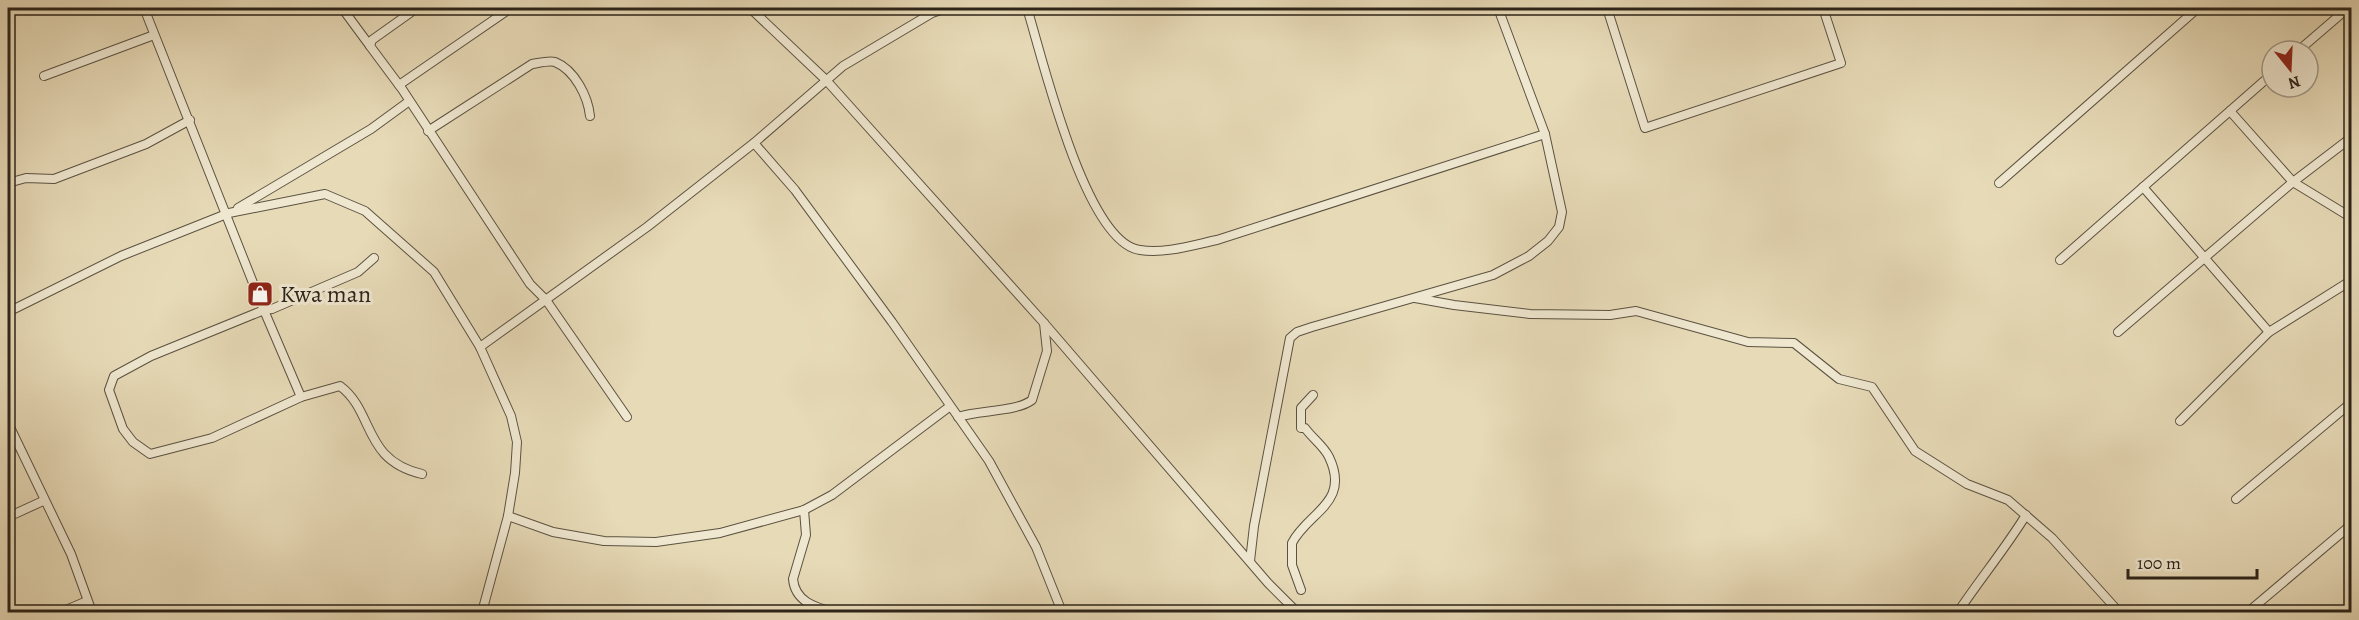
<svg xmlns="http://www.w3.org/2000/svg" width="2359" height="620" font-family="Alegreya,serif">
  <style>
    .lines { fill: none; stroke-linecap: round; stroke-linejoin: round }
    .street-casing { stroke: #5b5241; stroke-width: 10 }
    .street { stroke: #efe7d0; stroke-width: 8 }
    .labels { text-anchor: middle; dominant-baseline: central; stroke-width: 6; stroke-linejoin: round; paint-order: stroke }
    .poi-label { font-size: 24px; fill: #2c241a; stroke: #efe7d0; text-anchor: start }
  </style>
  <rect width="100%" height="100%" fill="#e7dab7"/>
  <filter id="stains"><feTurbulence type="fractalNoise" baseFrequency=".00333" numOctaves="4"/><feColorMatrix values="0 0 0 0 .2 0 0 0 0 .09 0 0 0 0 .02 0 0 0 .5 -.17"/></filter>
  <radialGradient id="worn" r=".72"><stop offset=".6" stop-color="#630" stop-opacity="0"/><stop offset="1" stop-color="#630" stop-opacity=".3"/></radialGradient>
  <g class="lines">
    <defs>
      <g id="street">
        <polyline points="144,8 263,308 301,397"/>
        <polyline points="342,8 370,46"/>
        <polyline points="417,8 372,40 370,46 402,89 530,284 546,300 627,417"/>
        <polyline points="750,8 826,80 1044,323 1268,583 1297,612"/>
        <path d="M1027,8C1042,56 1085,243 1140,250C1165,254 1193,245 1217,240L1545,134"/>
        <polyline points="1607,8 1645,128 1841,63 1823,8"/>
        <polyline points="2298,51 2348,8"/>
        <polyline points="44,76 154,35"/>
        <polyline points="399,85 511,8"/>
        <polyline points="2230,111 2293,182 2352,218"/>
        <path d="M428,131L532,64C539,63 549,60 555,62C575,70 588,97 590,116"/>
        <polyline points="754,143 795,190 892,322 989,461 1036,547 1062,612"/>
        <polyline points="8,183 26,178 54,179 146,144 190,120"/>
        <polyline points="1999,183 2198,8"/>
        <polyline points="2143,187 2269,332"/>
        <polyline points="238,208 371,129 408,102"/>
        <path d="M374,258L358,272L272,309L264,310L151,356L114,376L109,390L123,429L133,442L150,454L212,438L301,397L340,386C375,412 362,460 422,474"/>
        <polyline points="2060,260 2272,74"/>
        <polyline points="1415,298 1454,305 1530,314 1610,315 1636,311 1748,342 1794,343 1839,379 1872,387 1915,451 1967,484 2008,500 2052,538 2119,612"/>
        <polyline points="8,312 121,256 229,213 325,194 365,211 434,272 480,347 511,416 517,442 515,473 508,516 482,612"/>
        <polyline points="2118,332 2293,182 2352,137"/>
        <polyline points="480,347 647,227 754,143 843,66 932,13 947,8"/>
        <path d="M958,417C978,410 1017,412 1032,400L1047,351L1044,323"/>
        <polyline points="2180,421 2269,332 2352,280"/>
        <polyline points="8,423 71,554 92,612"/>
        <polyline points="2236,499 2352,402"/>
        <path d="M804,510L806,535L793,579C795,601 814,607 833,612"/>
        <polyline points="508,516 553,532 604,541 656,542 720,533 804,510 832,495 949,407"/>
        <polyline points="8,517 43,501"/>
        <polyline points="1250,561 1254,526 1290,338 1297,332 1312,327 1493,275 1529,256 1548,241 1559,227 1562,212 1545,134 1498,8"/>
        <path d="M1301,590L1292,565V543C1308,512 1351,503 1329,457C1324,446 1312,438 1305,428H1301V408L1313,395"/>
        <polyline points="61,612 87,601"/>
        <path d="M1958,612C1980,579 2005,549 2026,515"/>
        <polyline points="2248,612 2352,524"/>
      </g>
    </defs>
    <use href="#street" class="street-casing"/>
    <use href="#street" class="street"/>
  </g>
  <defs>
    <symbol id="shop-square" viewBox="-11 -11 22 22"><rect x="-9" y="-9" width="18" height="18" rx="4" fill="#8f2418" stroke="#efe7d0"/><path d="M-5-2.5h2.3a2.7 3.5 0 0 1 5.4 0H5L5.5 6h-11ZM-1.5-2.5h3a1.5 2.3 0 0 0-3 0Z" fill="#fff"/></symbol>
  </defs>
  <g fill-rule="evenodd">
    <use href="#shop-square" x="245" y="279" width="30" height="30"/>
  </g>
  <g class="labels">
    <g class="poi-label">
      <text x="280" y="294">Kwa man</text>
    </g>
  </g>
  <rect width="2359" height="620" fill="none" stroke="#e7dab7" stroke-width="30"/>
  <rect x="9" y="9" width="2341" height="602" fill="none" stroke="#2c241a" stroke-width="3"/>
  <rect x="15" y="15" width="2329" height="590" fill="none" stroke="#2c241a" stroke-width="1.5"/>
  <g transform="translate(2290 69) rotate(162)"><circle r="28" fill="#efe7d0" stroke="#a19987" stroke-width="1.5"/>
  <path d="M0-4.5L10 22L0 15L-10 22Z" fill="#8f2418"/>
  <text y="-9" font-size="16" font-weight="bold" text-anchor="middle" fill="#2c241a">N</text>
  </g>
  <path d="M2128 569v9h129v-9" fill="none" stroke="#2c241a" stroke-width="3"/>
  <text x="2137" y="569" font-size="18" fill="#2c241a" stroke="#efe7d0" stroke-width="4.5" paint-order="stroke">100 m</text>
  <rect width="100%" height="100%" filter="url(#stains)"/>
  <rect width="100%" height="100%" fill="url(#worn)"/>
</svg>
